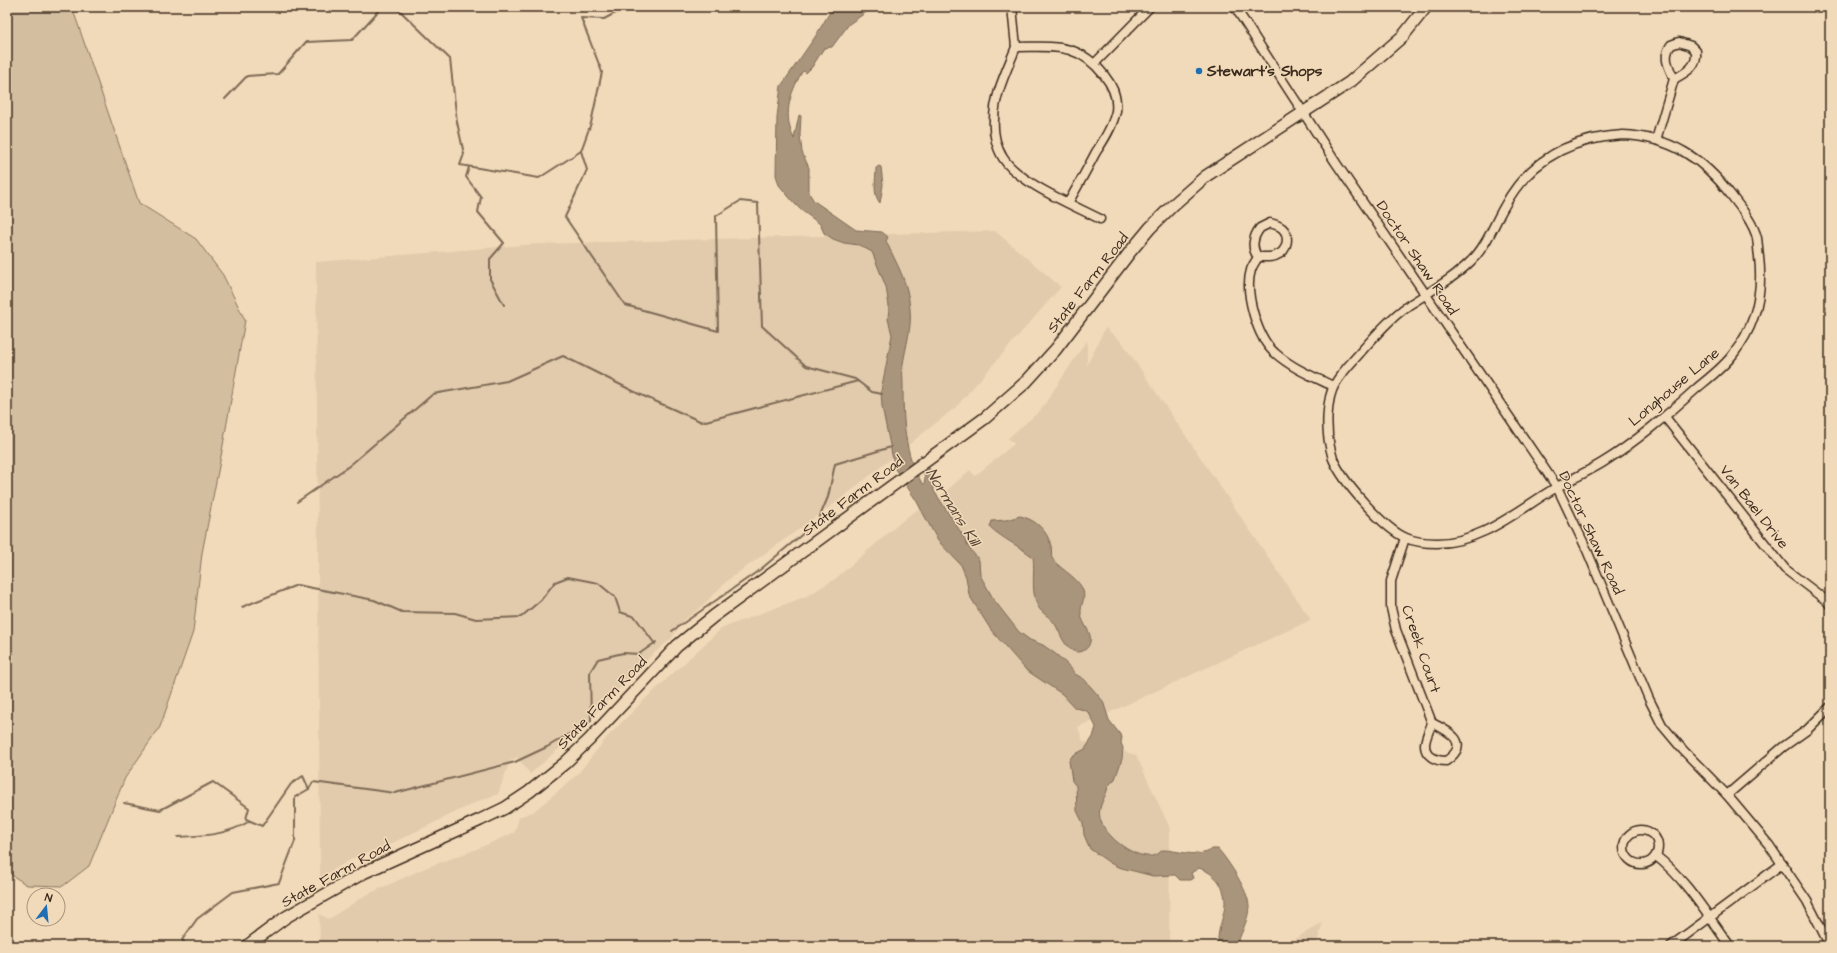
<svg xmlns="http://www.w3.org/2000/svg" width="1837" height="953" font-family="'Architects Daughter',sans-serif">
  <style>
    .built { fill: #e2cbac }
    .green { fill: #d3bea0; stroke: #87745f }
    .water { fill: #a9947c; stroke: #7d6a56 }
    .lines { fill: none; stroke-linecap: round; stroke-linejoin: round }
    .stream { stroke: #7d6a56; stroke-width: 2 }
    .minor-casing { stroke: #3b2a1e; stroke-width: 11 }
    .major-casing { stroke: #3b2a1e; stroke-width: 14 }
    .minor { stroke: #f1dab9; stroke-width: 8 }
    .major { stroke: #f1dab9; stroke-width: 11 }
    .poi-dot { fill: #1f6fb2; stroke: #f1dab9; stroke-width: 1.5 }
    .labels { text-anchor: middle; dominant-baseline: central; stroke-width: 3; stroke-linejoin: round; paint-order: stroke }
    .poi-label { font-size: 15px; font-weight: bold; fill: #3b2a1e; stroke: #f1dab9; text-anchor: start }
    .street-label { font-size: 15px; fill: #3b2a1e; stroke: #f1dab9 }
    .water-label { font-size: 16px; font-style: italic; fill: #564436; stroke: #f1dab9 }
  </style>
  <rect width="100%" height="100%" fill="#f1dab9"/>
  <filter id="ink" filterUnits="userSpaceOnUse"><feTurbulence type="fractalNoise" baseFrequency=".025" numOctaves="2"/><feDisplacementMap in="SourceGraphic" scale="8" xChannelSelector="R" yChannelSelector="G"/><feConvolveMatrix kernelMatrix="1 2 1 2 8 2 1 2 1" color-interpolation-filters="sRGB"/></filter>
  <g filter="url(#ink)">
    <g class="built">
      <polygon points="995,231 1061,287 956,407 838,501 728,580 700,608 684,620 671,639 653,654 569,740 530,774 517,757 510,761 498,794 481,800 386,846 354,858 320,877 316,262 538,244"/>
      <polygon points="1105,328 1122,342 1311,620 1078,727 1083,741 1136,755 1170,828 1169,946 320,946 319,914 329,919 364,896 425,868 477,849 515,832 519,817 533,812 577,775 608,736 641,703 722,628 807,596 835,579 908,516 944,493 970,470 975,476 1014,444 1008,438 1040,411 1087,340 1087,365"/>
      <polygon points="1323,922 1316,946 1283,946"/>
    </g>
    <polygon class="green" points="7,7 72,7 139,203 196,239 223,275 245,320 222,451 202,553 193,632 160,727 125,778 89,866 63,886 27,885 7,872"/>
    <g class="water">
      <path d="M838,7H874L849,24L832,47L824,48L812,67L806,73L804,71L802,72C789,95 783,115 794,139L799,115L801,116L800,135L802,152L809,168V193L814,201L856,230L882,232L888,237L886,241C897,265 908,281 910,309C912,328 906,345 903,364C902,371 903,378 903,385C903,418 904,455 922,483L924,484L925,478L920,456L921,454L933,475L934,491L962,534L969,548L979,560L980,575L994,600L1019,632L1030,640L1043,645L1057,655L1070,667L1075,674L1084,679L1103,701L1109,720L1122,737L1121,743L1123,748L1122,759L1115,779L1108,786C1107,797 1097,805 1100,818C1104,836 1137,862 1156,855C1158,854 1161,851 1163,850C1177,850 1200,859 1212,849H1218C1228,860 1249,892 1249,906C1249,918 1242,931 1238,942L1239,946H1218C1216,921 1234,907 1219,882C1213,874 1207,871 1199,868L1191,873L1193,878L1190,880H1180L1175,875L1153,876L1118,867L1110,863L1090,849L1084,835L1083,823L1077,811L1076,786L1072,781L1069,761L1072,756L1085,749L1093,737L1096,727L1089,713L1085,710L1075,708L1062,694L1026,670L991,630L969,595L966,577L961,565L938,541L916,500L895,469L882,407L881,391L892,335L888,319L889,306L886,287L872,252L859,245L844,243L833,239L824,233L820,224L801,210L794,203L779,185L776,175L777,117L781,86L815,37L830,12Z"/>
      <path d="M879,166L881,167L883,185L880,203C872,194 876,179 876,168Z"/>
      <path d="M1020,516C1035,519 1048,531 1051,546C1052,549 1051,555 1052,558C1057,567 1076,576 1082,588C1087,597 1080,605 1081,614C1082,624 1093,633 1090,642C1089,647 1086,649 1083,651C1067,657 1061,634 1055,624C1050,616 1039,613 1036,602C1031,587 1035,572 1033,557C1019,546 1003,539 990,527L992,521L1006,520Z"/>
    </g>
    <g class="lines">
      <g class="stream">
        <polyline points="396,7 450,59 457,122 464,154 460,165 539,178 581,151"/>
        <polyline points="627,7 604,19 581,18 602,72 591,123 581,151 587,170 565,217 625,305 718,331 716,216 740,201 758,203 762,326 806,366 855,379 872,392 882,394"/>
        <polyline points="225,99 247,76 278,74 306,42 352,40 382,7"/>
        <polyline points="469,167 466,177 481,197 478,212 504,243 490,259 490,279 504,305"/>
        <polyline points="297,502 349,466 433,394 507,381 563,356 639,394 702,422 858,381"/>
        <polyline points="242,607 297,585 374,600 402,612 455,613 476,619 521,617 541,600 555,582 568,577 598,583 615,597 620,612 635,617 655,644"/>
        <polyline points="672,631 761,569 818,521 828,497 835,464 891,447"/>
        <polyline points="124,803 160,810 213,782 249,808 246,819 262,826 291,784 303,776 309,789"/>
        <path d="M178,837C204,836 227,835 250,821"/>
        <polyline points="188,946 182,940 197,919 233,892 279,883 295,841 295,797 309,789 313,782 395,793 515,762 547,747 591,721 590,672 598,659 623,653 639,654 656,642"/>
      </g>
      <defs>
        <g id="minor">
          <polyline points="1012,7 1016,47"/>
          <polyline points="1235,7 1336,163 1557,487 1586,548 1649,699 1662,725 1683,750 1727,795 1769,845 1807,901 1830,946"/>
          <path d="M1679,42L1691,46L1696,51C1698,66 1687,72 1674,79C1669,67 1662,57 1671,45Z"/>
          <polyline points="1095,63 1150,7"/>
          <path d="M1623,135C1670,137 1703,158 1731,195C1740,207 1753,222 1757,238C1758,244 1758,251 1759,257C1763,291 1756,325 1734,353C1725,366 1709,378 1697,388C1667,415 1636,442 1602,463C1587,472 1572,479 1557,487C1519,509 1482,543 1437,543C1427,543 1415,542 1406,538C1383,528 1343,482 1333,459C1332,455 1331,451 1330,447C1326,430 1326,399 1335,384C1341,373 1350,364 1359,354C1374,337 1389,319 1409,305C1429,292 1453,279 1471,261C1486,247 1494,224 1504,207C1529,160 1571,138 1623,135Z"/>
          <polyline points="1656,140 1674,79"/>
          <path d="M1068,203C1078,186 1087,169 1096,152C1104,140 1113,126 1116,111C1118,97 1112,85 1104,75C1078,42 1054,47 1016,47C1007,70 994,95 994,120C993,132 996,147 1003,158C1019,183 1073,205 1100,219"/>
          <path d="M1270,223C1274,224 1278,225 1282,228C1290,235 1288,251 1277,255C1272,258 1264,257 1258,257C1251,248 1253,237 1260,228Z"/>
          <path d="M1258,257C1256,261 1252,266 1251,270C1244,292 1257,338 1275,353C1292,368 1312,376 1333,386"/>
          <polyline points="1665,417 1785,569 1827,601 1830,605"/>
          <polyline points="1405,538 1391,581 1391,608 1396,630 1432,723"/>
          <path d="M1432,723C1449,731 1472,743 1446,761C1436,761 1425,756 1425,745C1425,738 1430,729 1432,723Z"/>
          <polyline points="1727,795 1783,747 1807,730 1830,707"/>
          <circle cx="1641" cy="847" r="17"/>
          <path d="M1656,856C1686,879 1707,915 1730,946"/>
          <polyline points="1671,946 1782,864"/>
        </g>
        <polyline id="major" points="247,946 286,917 365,872 480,820 505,808 529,792 565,763 589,740 677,646 714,616 985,418 1026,382 1056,349 1130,252 1150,228 1173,205 1206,176 1350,82 1403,36 1426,7"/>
      </defs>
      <use href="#minor" class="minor-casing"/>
      <use href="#major" class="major-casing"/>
      <use href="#minor" class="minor"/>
      <use href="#major" class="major"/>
    </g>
  </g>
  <circle class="poi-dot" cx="1199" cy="71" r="4"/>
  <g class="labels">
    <g class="poi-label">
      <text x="1207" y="71">Stewart's Shops</text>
    </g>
    <g class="street-label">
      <text transform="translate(1417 258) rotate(56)">Doctor Shaw Road</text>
      <text transform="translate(1088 283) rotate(-52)">State Farm Road</text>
      <text transform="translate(1674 387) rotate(-40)">Longhouse Lane</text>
      <text transform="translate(853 496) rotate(-37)">State Farm Road</text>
      <text transform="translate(1754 507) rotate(52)">Van Bael Drive</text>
      <text transform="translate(1591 533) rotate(65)">Doctor Shaw Road</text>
      <text transform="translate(1421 649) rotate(71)">Creek Court</text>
      <text transform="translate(602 703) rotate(-46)">State Farm Road</text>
      <text transform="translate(336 874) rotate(-29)">State Farm Road</text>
    </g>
    <g class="water-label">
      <text transform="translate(953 507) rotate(58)">Normans Kill</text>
    </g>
  </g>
  <rect width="1837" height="953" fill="none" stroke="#f1dab9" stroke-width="24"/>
  <rect x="12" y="12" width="1813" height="929" fill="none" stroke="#3b2a1e" stroke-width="1.5" filter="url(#ink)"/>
  <g transform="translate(46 907) rotate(16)"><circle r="19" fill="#f1dab9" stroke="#a8947b"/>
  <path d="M0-3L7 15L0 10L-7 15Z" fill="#1f6fb2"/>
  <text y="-6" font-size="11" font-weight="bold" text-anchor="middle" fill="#3b2a1e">N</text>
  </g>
</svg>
